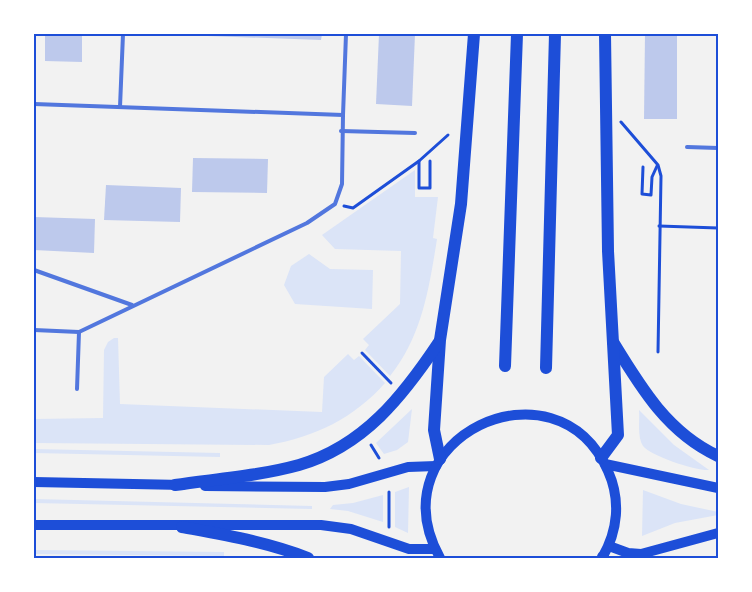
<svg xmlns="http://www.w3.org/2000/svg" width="752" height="592" font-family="Karla,sans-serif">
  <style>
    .green { fill: #dbe4f7 }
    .building { fill: #bdc9ec }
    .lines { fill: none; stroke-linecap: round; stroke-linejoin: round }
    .path { stroke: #1d4ed8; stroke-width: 3 }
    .service { stroke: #5277de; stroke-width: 4 }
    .secondary { stroke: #1d4ed8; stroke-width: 10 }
    .primary { stroke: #1d4ed8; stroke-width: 12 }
    .neatline { fill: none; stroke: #1d4ed8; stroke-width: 2 }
  </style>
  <rect width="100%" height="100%" fill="#f2f2f2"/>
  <g class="green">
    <path d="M415,170V197H438L433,238L437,239C429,289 422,336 390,376L365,350L369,345L363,339L400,304L401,251L335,249L322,235Z"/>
    <polygon points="309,254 330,269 373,270 372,309 295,304 284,285 291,266"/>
    <path d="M114,338H118L120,404L322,412L324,377L348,354L354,360L359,356L385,383C354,418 315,437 269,445L34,443V419L103,418L104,350L108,342Z"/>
    <polygon points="412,409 408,442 397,450 384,454 376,443"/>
    <path d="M639,410L674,445L709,470C697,471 650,456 643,446C637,437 640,420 639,410Z"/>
    <polygon points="34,449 220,453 220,457 34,453"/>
    <polygon points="409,487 408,533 395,527 395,492"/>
    <polygon points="643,490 681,504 718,512 718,515 675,523 642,536"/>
    <polygon points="383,495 383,522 348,511 330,509 333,505 353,503"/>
    <polygon points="34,499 312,506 312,509 34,503"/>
    <polygon points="34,550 224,552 224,556 34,554"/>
  </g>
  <g class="building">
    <polygon points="45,34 82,34 82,62 45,61"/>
    <polygon points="152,34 322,34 321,40"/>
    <polygon points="379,34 415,34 412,106 376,104"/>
    <polygon points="645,34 677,34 677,119 644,119"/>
    <polygon points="193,158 268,159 267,193 192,192"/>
    <polygon points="106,185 181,188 180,222 104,220"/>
    <polygon points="34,217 95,219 94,253 34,250"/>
  </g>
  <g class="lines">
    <g class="path">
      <polyline points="621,122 658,165 661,176 658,352"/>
      <polyline points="419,161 419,188 430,188 430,161"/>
      <polyline points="643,167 642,194 651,195 652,177 657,166"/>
      <polyline points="344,206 353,208 419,161 448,135"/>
      <polyline points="659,226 718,228"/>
      <polyline points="362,353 391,383"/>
      <polyline points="371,445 379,458"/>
      <polyline points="389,492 389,527"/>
    </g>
    <g class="service">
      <polyline points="34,104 343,115 342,184 335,204 307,223 79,332 77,389"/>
      <polyline points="120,107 123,34"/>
      <polyline points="343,115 346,34"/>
      <polyline points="341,131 415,133"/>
      <polyline points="687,147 718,148"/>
      <polyline points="34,270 132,305"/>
      <polyline points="34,330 79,332"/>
    </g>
    <g class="secondary">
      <polyline points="605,464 718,488"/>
      <polyline points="34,482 183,485"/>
      <polyline points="205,486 325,487 349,484 408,467 436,466"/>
      <polyline points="34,525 321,525 351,529 409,549 435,549"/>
      <polyline points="609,546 628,553 641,554 718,533"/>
      <path d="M440,558C374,438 556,353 608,471C621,500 618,531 602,558"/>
    </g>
    <g class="primary">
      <path d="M613,342C641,388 668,433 718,456"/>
      <polyline points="505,366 517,34"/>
      <polyline points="546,368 555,34"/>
      <polyline points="601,458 618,435 608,251 605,34"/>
      <polyline points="440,459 434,430 440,340 461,204 474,34"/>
      <path d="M175,485C216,479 259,476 299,465C364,446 403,396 439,342"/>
      <path d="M182,527C225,535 267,542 308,558"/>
      <polyline points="603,557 603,558"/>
    </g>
  </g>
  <rect width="752" height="592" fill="none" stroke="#ffffff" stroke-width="70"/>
  <rect x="35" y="35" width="682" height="522" class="neatline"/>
</svg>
